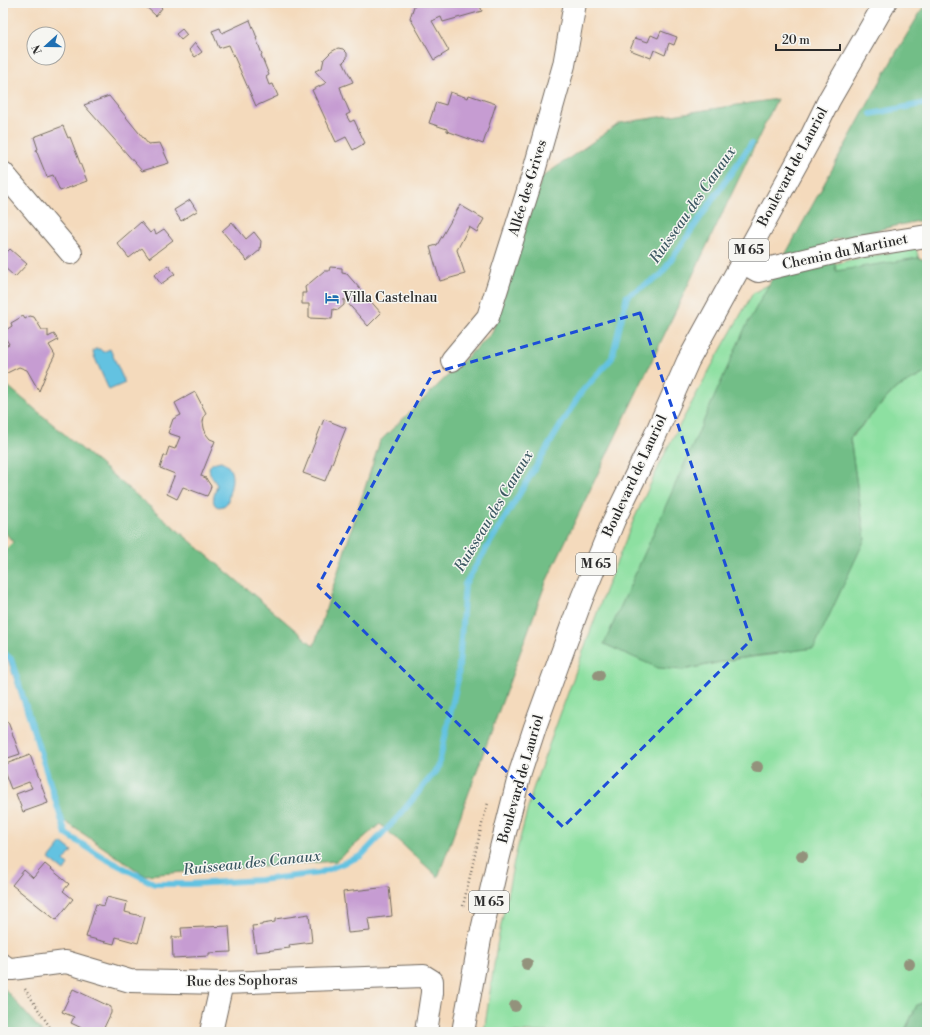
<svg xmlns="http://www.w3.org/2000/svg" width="930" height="1035" font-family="'Libre Bodoni',serif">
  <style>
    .green { fill: #8de0a1; stroke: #5c8666 }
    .forest { fill: #72be87; stroke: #4e7459 }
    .water { fill: #63c2e1; stroke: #477686 }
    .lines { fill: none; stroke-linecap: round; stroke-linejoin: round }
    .stream { stroke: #63c2e1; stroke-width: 6 }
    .building { fill: #c69cd2 }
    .minor-casing { stroke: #71685e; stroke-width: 24 }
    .major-casing { stroke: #71685e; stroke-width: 24 }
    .path { stroke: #71685e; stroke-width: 2.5; stroke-dasharray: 1 3; stroke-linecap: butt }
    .minor { stroke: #fff; stroke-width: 22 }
    .major { stroke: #fff; stroke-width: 22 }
    .tree { fill: #93927c }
    .marked { fill: none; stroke: #1d4ed8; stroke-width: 3; stroke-dasharray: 8 5; stroke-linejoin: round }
    .labels { text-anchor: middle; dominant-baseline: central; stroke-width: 3; stroke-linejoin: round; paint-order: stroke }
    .shield { fill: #f6f6f2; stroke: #686867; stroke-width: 1 }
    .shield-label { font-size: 13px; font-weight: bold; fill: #2b2b2b }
    .street-label { font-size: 14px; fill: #2b2b2b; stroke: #f6f6f2 }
    .poi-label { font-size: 14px; fill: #2b2b2b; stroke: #f6f6f2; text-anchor: start }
    .water-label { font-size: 15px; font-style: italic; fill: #3c5862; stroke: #f6f6f2 }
  </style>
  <rect width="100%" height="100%" fill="#f6f6f2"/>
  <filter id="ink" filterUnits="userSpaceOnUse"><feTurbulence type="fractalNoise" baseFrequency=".025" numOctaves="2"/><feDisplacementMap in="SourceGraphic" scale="8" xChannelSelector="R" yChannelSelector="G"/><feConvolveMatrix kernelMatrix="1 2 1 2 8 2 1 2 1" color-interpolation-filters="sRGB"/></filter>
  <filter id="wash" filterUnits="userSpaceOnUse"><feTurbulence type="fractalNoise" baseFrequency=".012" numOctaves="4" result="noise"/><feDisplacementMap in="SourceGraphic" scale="16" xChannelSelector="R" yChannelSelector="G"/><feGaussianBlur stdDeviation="0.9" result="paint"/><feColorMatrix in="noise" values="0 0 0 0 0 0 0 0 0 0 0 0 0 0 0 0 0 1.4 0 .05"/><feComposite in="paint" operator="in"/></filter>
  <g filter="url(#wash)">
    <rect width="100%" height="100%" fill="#f4dabc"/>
    <polygon class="green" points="916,248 926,286 683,670 735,659 778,654 865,539 850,439 895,389 927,372 927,1001 917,1005 904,1032 484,1032 497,945 514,861 533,789 605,591 634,519 668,447 711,367 753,293 781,278 854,259"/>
    <g class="forest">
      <polygon points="926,3 927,3 927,219 832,240 836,271 917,258 927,260 927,372 895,389 850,438 865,539 814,648 735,659 683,670 658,668 604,644 745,328 897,51"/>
      <polygon points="777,99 546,582 438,877 380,824 336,861 144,875 60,818 8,659 3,652 3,552 13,542 3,530 3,382 314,646 380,441 492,333 542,177 620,123"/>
      <polygon points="3,987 42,1032 3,1032"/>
      <polygon points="927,1001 927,1032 904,1032 917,1005"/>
    </g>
    <g class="water">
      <polygon points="95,349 100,349 103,352 110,349 125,383 109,390 94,356 93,352"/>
      <path d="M221,461C235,468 233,481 229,494C229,496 228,501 227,503C224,507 216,509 214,503C212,499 216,490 217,485C210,474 202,464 221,461Z"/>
      <polygon points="62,843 72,851 64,861 68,865 64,871 49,859"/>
    </g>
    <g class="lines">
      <g class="stream">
        <polyline points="871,114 927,103"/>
        <polyline points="3,652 11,659 66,834 104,858 155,884 191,884 260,880 319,873 361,856 399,816 438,768 458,679 465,584 579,395 612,358 627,296 660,276 751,144"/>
      </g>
    </g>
    <g id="blocks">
      <g class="building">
        <polygon points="142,3 157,3 162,8 156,16"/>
        <polygon points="415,3 479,3 482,11 443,22 441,17 432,21 449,51 434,60 410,18"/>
        <polygon points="250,20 257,38 256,38 262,54 261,55 269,75 266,77 269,85 273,84 278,96 256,106 229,45 219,48 212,31 220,28 222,33"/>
        <polygon points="182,29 187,35 181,40 176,34"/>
        <polygon points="661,31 677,37 674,45 669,43 665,55 654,50 651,58 630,50 635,38 648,42 651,35 658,38"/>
        <polygon points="195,43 202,52 195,57 189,50"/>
        <polygon points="338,48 343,49 347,53 347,58 343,62 353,82 340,87 344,99 350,113 346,115 350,122 354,120 365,143 353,150 346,137 336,142 312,90 326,83 315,71 322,68 324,59 331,52"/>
        <polygon points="450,92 468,98 469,95 496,104 483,144 447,131 447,129 429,123 436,102 446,105"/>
        <polygon points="109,96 148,144 160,143 169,163 142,171 84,105"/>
        <polygon points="63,126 68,138 70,137 87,181 60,191 53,175 47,177 36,150 38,149 34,137"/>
        <polygon points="190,200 197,211 181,221 174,210"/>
        <polygon points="460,205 484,219 477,232 469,227 457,250 465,274 440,281 430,247 437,245"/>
        <polygon points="141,222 150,233 154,230 156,234 164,229 173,240 149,258 142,248 129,258 117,243"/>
        <polygon points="232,222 246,239 254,232 261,241 260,250 247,261 222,231"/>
        <polygon points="10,249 27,264 15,277 3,266 3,252 5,254"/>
        <polygon points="168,265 175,274 161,284 154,275"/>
        <polygon points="330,267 342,268 342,273 347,274 381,313 368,326 344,299 344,305 338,310 333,309 332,319 309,318 309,304 302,304 302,293 306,293 305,287 324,271 329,271"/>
        <polygon points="23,316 25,319 30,316 34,317 42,330 48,330 48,337 54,334 58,340 49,345 55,355 48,369 39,391 27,370 19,367 3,375 3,347 9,344 3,334 3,332 12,326 11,323"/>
        <polygon points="195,392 206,413 204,417 203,422 204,428 206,434 210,439 215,441 201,476 206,478 207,480 211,486 210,490 207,496 183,487 177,499 167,494 175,474 160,468 164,456 166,456 169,447 175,449 180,437 168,433 173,419 181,415 175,403"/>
        <polygon points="324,419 346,428 325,481 303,473"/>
        <polygon points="8,722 20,754 5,759 3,753 3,723"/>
        <polygon points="30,755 48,803 23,812 16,794 32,788 29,782 11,789 3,768 3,765"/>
        <polygon points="45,864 69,884 63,891 73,899 56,920 12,885 24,870 33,878"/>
        <polygon points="389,887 392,916 368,919 370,931 348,933 343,892"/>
        <polygon points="107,897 127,902 125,912 145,917 138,943 116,937 114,944 86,937 96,904 104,906"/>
        <polygon points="309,914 312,942 289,945 290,948 256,952 252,926 262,925 262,924 275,922 275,919"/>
        <polygon points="229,926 231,952 209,953 209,956 173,958 172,937 182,937 181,928"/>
        <polygon points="73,989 111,1007 111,1013 102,1032 90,1032 71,1023 74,1017 62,1012"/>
      </g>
    </g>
  </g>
  <g filter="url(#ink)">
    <use href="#blocks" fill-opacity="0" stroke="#71685e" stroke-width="1"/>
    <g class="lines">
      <defs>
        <g id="minor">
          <polyline points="3,173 71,253"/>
          <polyline points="742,262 758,271 858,247 927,236"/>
          <polyline points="452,360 488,317 532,178 564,65 575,3"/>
          <polyline points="3,965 8,969 12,969 66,962 130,981 222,983 424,976 432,981 432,993 426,1032"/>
          <polyline points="211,1032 222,983"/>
        </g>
        <polyline id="major" points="463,1032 480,939 499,856 520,773 535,727 582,598 614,520 654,438 688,361 810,139 829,100 885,3"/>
      </defs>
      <use href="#minor" class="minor-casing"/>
      <use href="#major" class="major-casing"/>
      <g class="path">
        <polyline points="463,906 483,820 488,803"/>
        <polyline points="25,989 53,1032"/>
      </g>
      <use href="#minor" class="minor"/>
      <use href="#major" class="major"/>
    </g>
    <g class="tree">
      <circle cx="599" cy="675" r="6"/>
      <circle cx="757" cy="767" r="6"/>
      <circle cx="802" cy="856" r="6"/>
      <circle cx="527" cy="964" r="6"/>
      <circle cx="909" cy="964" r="6"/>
      <circle cx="515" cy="1006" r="6"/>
    </g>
  </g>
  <path class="marked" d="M640,313L751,640L563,827L318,586L433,373Z"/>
  <defs>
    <symbol id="hotel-bare" viewBox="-9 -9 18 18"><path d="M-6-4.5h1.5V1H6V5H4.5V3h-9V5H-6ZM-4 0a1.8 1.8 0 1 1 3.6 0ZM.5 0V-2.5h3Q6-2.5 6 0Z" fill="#1f6fb2" stroke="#f6f6f2" stroke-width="2.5" paint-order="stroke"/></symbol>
  </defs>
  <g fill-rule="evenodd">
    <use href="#hotel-bare" x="322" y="288" width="20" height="20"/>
  </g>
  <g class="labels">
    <g class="shield">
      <rect x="729" y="239" width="40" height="22" rx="3"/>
      <rect x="576" y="553" width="40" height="22" rx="3"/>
      <rect x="469" y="891" width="40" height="22" rx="3"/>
    </g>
    <g class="shield-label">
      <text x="749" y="250">M 65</text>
      <text x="596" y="564">M 65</text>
      <text x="489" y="902">M 65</text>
    </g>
    <g class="street-label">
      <text transform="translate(793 167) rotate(-62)">Boulevard de Lauriol</text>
      <text transform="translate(528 188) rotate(-73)">Allée des Grives</text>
      <text transform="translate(845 252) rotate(-12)">Chemin du Martinet</text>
      <text transform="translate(635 476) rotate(-65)">Boulevard de Lauriol</text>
      <text transform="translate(521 779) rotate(-74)">Boulevard de Lauriol</text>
      <text transform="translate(242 981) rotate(-1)">Rue des Sophoras</text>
    </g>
    <g class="poi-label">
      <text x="343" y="298">Villa Castelnau</text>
    </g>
    <g class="water-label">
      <text transform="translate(693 205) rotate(-55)">Ruisseau des Canaux</text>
      <text transform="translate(494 511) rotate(-59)">Ruisseau des Canaux</text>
      <text transform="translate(252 863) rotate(-6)">Ruisseau des Canaux</text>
    </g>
  </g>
  <rect width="930" height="1035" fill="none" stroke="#f6f6f2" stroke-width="16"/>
  <g transform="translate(46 46) rotate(249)"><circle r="19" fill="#f6f6f2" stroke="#a5a5a2"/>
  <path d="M0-3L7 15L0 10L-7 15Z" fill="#1f6fb2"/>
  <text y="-6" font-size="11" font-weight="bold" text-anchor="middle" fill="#2b2b2b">N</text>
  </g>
  <path d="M776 44v6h64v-6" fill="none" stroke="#2b2b2b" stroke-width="2"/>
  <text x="782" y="44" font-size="12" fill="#2b2b2b" stroke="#f6f6f2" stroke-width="3" paint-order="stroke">20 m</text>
</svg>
